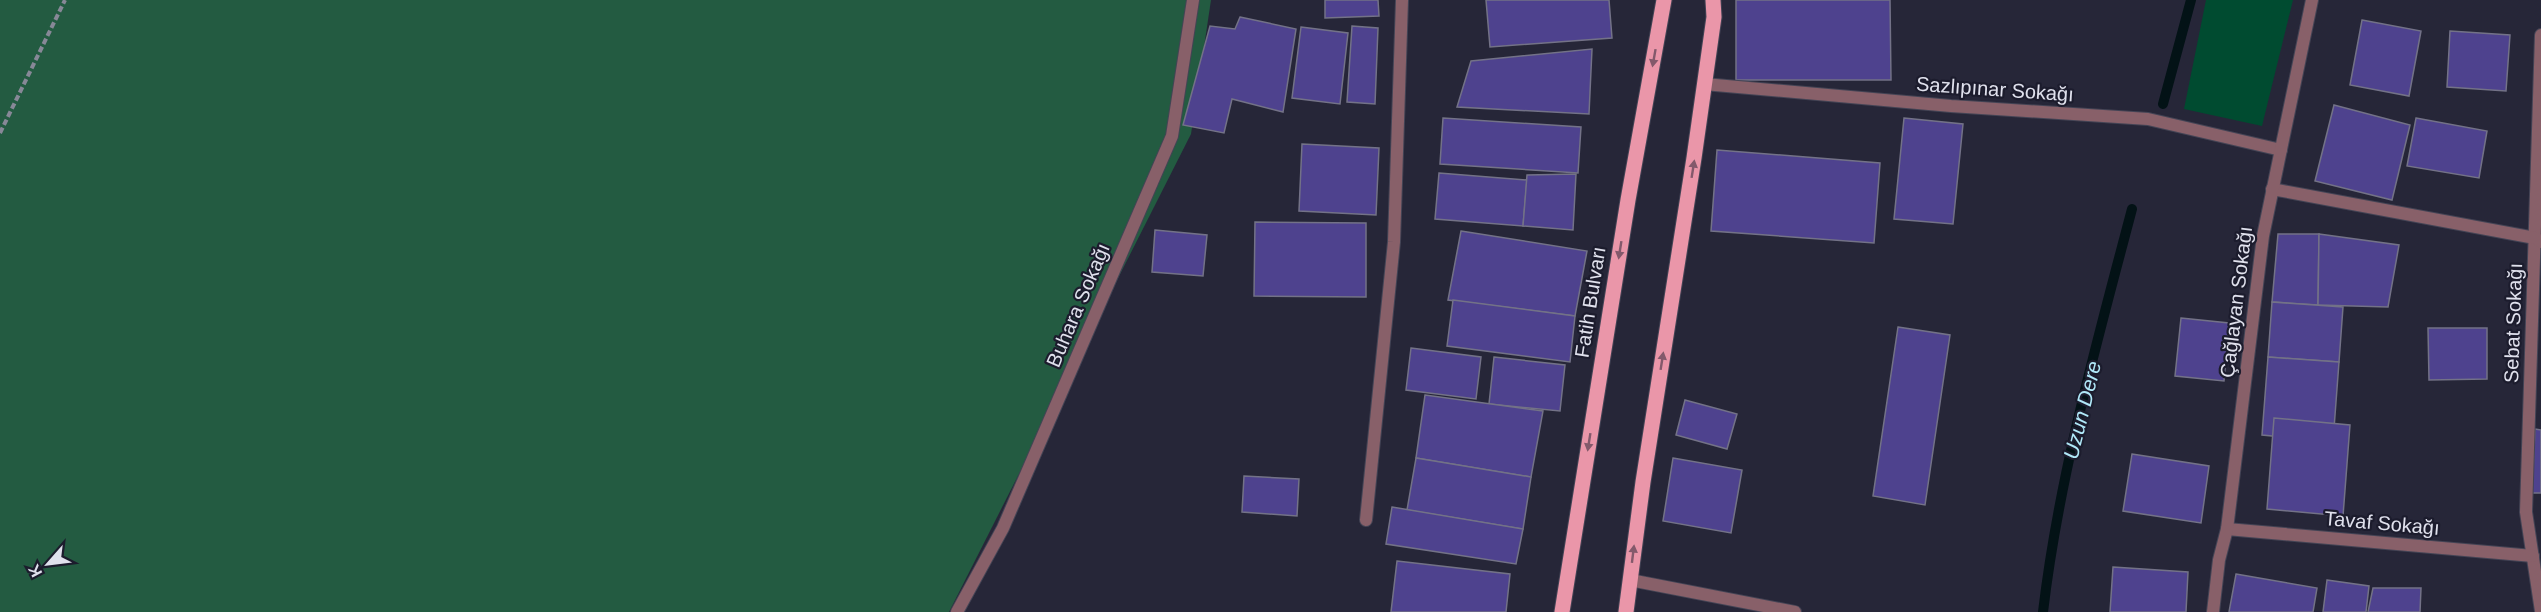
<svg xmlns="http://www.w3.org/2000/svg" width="2541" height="612" font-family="Helvetica,sans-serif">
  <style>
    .green { fill: #004b30 }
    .forest { fill: #235b41 }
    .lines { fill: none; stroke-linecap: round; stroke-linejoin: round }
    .stream { stroke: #031216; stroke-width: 10 }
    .building { fill: #4e428e; stroke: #737287; stroke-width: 1.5 }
    .lane-casing { stroke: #445; stroke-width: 14 }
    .street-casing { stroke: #445; stroke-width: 14 }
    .primary-casing { stroke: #445; stroke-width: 17 }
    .path { stroke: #878897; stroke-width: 4; stroke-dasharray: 6 3; stroke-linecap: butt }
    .lane { stroke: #886069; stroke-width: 12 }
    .street { stroke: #886069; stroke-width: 12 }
    .primary { stroke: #ea96a9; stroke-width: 15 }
    .oneway { fill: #83596b }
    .labels { text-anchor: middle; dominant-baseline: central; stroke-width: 4.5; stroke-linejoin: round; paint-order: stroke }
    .street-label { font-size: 20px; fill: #e0e1ed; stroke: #1c1c2d }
    .water-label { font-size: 21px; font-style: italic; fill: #b0e8f8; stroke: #1c1c2d }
  </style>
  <rect width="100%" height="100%" fill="#262638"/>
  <polygon class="green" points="2206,0 2293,0 2262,126 2184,109"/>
  <polygon class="forest" points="0,0 1211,0 1191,134 949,612 0,612"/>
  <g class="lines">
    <g class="stream">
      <polyline points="2163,104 2191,0"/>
      <path d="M2043,612C2059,476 2097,342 2132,209"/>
    </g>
  </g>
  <g class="building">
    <polygon points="1325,0 1378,0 1379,16 1325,18"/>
    <polygon points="1486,0 1609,0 1612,38 1490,47"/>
    <polygon points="1736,0 1890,0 1891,80 1736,80"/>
    <polygon points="1240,17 1296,29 1283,112 1232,99 1224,133 1183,125 1210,26 1235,29"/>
    <polygon points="2362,20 2421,31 2409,96 2350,85"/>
    <polygon points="1352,26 1378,28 1375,104 1347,102"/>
    <polygon points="1301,27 1348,33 1340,104 1292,98"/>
    <polygon points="2450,31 2510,35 2506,91 2447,87"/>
    <polygon points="1592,49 1589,114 1457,107 1471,61"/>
    <polygon points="2334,105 2410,125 2392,200 2315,181"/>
    <polygon points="1443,118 1581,127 1578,173 1440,164"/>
    <polygon points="1904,118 1963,124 1953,224 1894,219"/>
    <polygon points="2416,118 2487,131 2479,178 2407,166"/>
    <polygon points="1302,144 1379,148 1376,215 1299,211"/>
    <polygon points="1717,150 1880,163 1874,243 1711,231"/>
    <polygon points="1439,173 1527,180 1523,226 1435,219"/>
    <polygon points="1576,174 1573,230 1523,226 1527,175"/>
    <polygon points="1255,222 1366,223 1366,297 1254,296"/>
    <polygon points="1155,230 1207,235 1203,276 1152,272"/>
    <polygon points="1461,231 1587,251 1575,316 1448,300"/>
    <polygon points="2278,234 2319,234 2318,305 2272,302"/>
    <polygon points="2319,234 2399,245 2388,307 2318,305"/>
    <polygon points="1453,300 1575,316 1570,362 1447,346"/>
    <polygon points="2272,302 2343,307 2339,362 2268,357"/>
    <polygon points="2181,318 2229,323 2224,381 2175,376"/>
    <polygon points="1898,327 1950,335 1925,505 1873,496"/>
    <polygon points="2428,328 2487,328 2487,379 2429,380"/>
    <polygon points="1411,348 1481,357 1476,399 1406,390"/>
    <polygon points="1494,357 1565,365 1560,411 1489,404"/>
    <polygon points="2268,357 2339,362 2333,442 2262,435"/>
    <polygon points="1425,395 1543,411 1531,477 1416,458"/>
    <polygon points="1685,400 1737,414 1727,449 1676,435"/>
    <polygon points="2274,418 2350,425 2343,516 2267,509"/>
    <polygon points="2535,429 2541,430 2541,493 2532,493"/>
    <polygon points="2132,454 2209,466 2201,523 2123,511"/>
    <polygon points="1416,458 1531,477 1523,529 1407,510"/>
    <polygon points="1673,458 1742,470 1731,533 1663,521"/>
    <polygon points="1244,476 1299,479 1297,516 1242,512"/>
    <polygon points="1392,507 1523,529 1516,564 1386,544"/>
    <polygon points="1397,561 1510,574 1506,612 1391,612"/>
    <polygon points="2113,567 2188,572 2186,612 2110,612"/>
    <polygon points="2236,574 2317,588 2313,612 2229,612"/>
    <polygon points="2327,580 2369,586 2366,612 2323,612"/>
    <polygon points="2373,588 2421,588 2420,612 2368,612"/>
  </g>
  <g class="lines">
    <defs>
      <polyline id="lane" points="1630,580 1795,612"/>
      <g id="street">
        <polyline points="2541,35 2526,512 2541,611"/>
        <polyline points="1704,84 1951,106 2148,119 2281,150"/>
        <polyline points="2272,189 2535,238 2541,242"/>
        <polyline points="1366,520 1394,242 1402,0"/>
        <polyline points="2227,529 2533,556"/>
        <polyline points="957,612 1003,528 1172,136 1193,0"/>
        <polyline points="2213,612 2219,560 2227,529 2263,236 2312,0"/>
      </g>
      <g id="primary">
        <polyline points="1562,612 1628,200 1664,0"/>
        <polyline points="1626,612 1643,482 1694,158 1714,17 1713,0"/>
      </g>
    </defs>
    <use href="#lane" class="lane-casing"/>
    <use href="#street" class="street-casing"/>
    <use href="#primary" class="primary-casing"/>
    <polyline class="path" points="0,133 65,0"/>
    <use href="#lane" class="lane"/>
    <use href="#street" class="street"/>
    <use href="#primary" class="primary"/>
  </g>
  <defs><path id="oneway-solid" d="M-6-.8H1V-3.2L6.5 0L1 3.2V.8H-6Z" transform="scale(1.5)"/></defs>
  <g class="oneway">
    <use href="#oneway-solid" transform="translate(1654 58) rotate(100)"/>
    <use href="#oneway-solid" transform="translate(1693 169) rotate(-81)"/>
    <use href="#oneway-solid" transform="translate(1620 250) rotate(99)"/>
    <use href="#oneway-solid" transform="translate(1662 361) rotate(-81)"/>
    <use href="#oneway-solid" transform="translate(1589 442) rotate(99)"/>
    <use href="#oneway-solid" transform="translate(1633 554) rotate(-83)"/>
  </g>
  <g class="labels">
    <g class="street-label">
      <text transform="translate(1995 89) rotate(4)">Sazlıpınar Sokağı</text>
      <text transform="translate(1590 302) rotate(-81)">Fatih Bulvarı</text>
      <text transform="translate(2236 302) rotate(-83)">Çağlayan Sokağı</text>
      <text transform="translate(1078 305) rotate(-67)">Buhara Sokağı</text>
      <text transform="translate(2513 323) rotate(-88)">Sebat Sokağı</text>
      <text transform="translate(2382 523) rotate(5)">Tavaf Sokağı</text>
    </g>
    <g class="water-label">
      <text transform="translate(2082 410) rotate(-76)">Uzun Dere</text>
    </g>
  </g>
  <g transform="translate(48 564) rotate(242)" stroke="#1c1c2d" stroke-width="4.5" paint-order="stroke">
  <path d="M0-4.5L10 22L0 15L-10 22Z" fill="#e0e1ed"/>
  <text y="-9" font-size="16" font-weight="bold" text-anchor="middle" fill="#e0e1ed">K</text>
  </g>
</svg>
